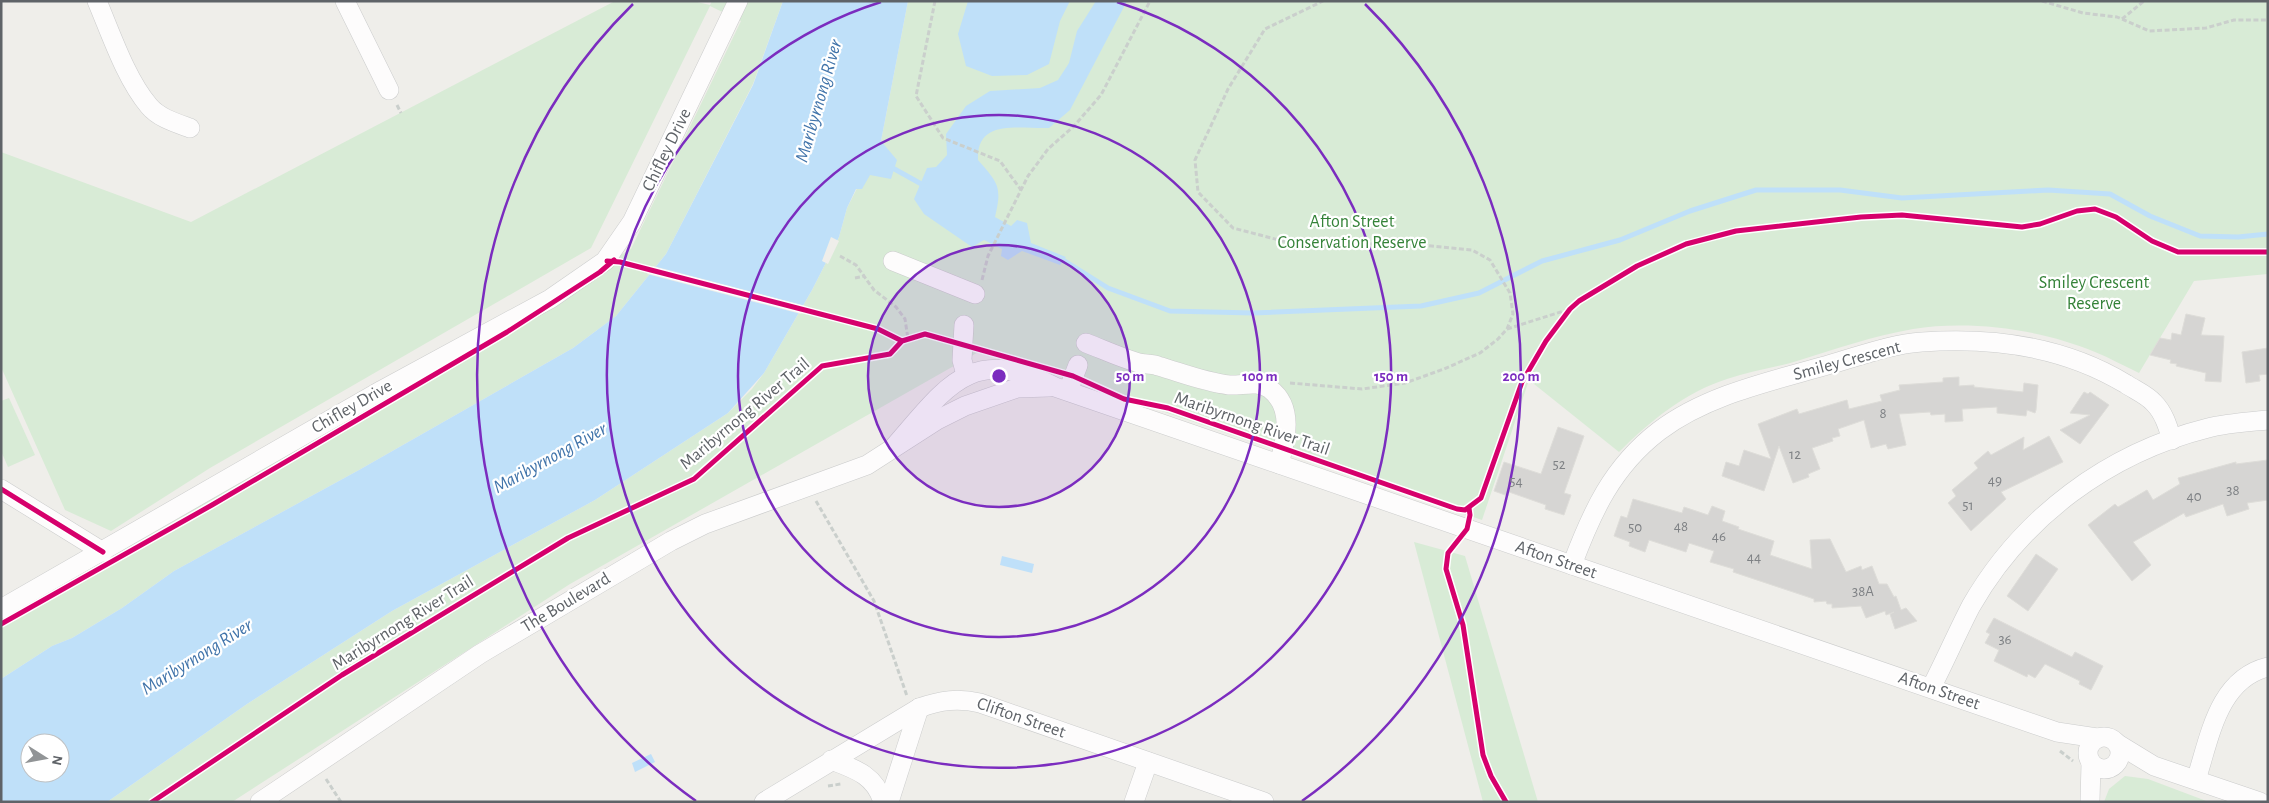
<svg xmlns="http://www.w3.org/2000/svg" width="2269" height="803" font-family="'Alegreya Sans',sans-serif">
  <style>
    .green { fill: #d8ebd6 }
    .water { fill: #bfe0f9; fill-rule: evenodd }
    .pier { fill: #efeeea }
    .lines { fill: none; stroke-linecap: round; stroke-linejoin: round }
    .stream { stroke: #bfe0f9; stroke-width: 5 }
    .building { fill: #d6d5d3; stroke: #deddd9 }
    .minor-casing { stroke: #cbcccc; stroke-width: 20 }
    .path { stroke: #cacfcc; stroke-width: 3; stroke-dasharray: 5 2.5; stroke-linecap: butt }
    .minor { stroke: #fdfcfc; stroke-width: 19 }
    .cycleway-casing { stroke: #fff; stroke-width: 8 }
    .cycleway { stroke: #d6006c; stroke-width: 5 }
    .ring { fill: none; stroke: #7b2cbf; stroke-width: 2.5 }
    .labels { text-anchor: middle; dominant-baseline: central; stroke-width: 4.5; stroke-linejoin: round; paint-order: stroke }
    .number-label { font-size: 15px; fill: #7e8184 }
    .street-label { font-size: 18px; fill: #5f6368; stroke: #fff }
    .park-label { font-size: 18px; fill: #348238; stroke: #fff }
    .water-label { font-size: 19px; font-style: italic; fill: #4174aa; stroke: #fff }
    .centre { fill: #7b2cbf; stroke: #fff; stroke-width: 2.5 }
    .ring-label { font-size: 15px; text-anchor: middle; font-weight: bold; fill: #7b2cbf; stroke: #fff; stroke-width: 4.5; stroke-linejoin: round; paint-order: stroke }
  </style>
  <rect width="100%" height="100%" fill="#efeeea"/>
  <g class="green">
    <polygon points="615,1 693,1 710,5 712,1 783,1 753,84 666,254 616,316 573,348 359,470 174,571 122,608 72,638 52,646 1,679 1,618 164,527 631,249 741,21 710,6 591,248 210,468 111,531 65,510 1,367 1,152 191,222"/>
    <path d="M908,1H2268V274L2194,281L2139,373C2124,366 2110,358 2095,352C2041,329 1970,320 1913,329C1873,336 1835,349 1797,361C1774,368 1750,371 1727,379C1685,392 1649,422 1619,452L1529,380L1482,520L982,350L570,584L232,802H107L247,704L392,611L595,500L728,413L752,389L764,373L812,290L839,237L847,208L881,141Z"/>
    <polygon points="9,398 35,455 8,467 1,451 1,401"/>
    <polygon points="1414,542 1465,556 1538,802 1483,802"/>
    <polygon points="2125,776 2148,779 2209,802 2104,802 2109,789"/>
  </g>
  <g class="water">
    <path d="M783,1H908L881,141L897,160L891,179L870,175L862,189H856L847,208L839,237L812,290L764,373L728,413L595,500L392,611L247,704L107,802H1V679L52,646L72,638L122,608L174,571L359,470L573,348L616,316L666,254L753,85ZM30,743H60V773H30Z"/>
    <polygon points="968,1 1070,1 1060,21 1049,64 1027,75 992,76 966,66 958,34"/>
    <path d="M1096,1H1127L1070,110L1049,128C1019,129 976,118 978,160C999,184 1002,187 995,217L1011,226L1017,220L1027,223L1031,243L1066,257L1060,265L1022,251L1008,260L1001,256L1002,249L984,240L972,247L924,214L914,199L927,168L936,167L947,155L946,134L966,106L990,91L1040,88L1058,80L1069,63L1077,31Z"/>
    <polygon points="1002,556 1034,564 1032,573 1000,565"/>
    <polygon points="651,754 655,762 635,772 632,763"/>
  </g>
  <g class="pier">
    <polygon points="831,237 839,241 828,264 822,261"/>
    <polygon points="653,266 806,306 801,314 647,274"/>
  </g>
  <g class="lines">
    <g class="stream">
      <polyline points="889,166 925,186"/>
      <polyline points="1060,258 1108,288 1170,311 1253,313 1421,306 1479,293 1542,261 1620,240 1690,211 1756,190 1840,190 1902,198 2048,190 2110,194 2150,216 2200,236 2238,237 2268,234"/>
    </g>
  </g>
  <g class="building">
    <polygon points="2186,314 2205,318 2201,335 2224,336 2221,382 2205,381 2206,373 2176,366 2177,364 2170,363 2171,360 2150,355 2160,338 2171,340 2172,333 2181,335"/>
    <polygon points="2268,348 2268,374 2259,375 2260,381 2246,383 2242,352"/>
    <polygon points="1959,377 1959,386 1974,385 1974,387 2023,392 2024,383 2038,385 2036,410 2035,413 2027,410 2026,416 1997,413 1997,407 1962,409 1963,421 1945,422 1945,414 1931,415 1930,412 1899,414 1906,445 1888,449 1886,444 1871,448 1864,420 1838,429 1840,436 1832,438 1833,441 1812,448 1820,469 1808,474 1809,477 1793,483 1779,446 1764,491 1722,476 1726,462 1739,466 1744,450 1771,459 1758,424 1797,409 1799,414 1847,400 1849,409 1882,401 1880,395 1900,390 1899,385 1943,382 1943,378"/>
    <polygon points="2084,392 2088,394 2090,392 2109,405 2080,444 2060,430 2090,415 2070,413"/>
    <polygon points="1558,427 1584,436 1564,493 1571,495 1564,515 1545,509 1546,505 1509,492 1508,496 1494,491 1504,462 1541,474"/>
    <polygon points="2049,436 2063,462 2001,492 2006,499 1971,531 1948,503 1956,496 1952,490 1978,468 1974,463 1988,451 1991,455 2024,437 2023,450"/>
    <polygon points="2268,460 2268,500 2247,503 2249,509 2227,516 2223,504 2186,517 2184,513 2133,542 2151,565 2132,581 2088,525 2115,504 2118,507 2147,490 2153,500 2180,484 2178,478 2236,462 2236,464"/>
    <polygon points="1633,499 1682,513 1684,507 1708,515 1712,506 1725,511 1722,521 1739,527 1738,529 1774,541 1770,555 1812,569 1810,540 1830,539 1846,572 1861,566 1862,570 1872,566 1879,584 1887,584 1894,597 1896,596 1901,610 1906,608 1917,621 1895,629 1890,614 1894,612 1886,615 1885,611 1866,618 1861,606 1832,608 1832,604 1827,604 1826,601 1814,602 1814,599 1733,572 1734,569 1710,562 1714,551 1689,543 1686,552 1649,540 1645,552 1629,546 1630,542 1614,536 1621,516 1627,518"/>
    <polygon points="2036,554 2058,569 2028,611 2007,596"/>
    <polygon points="1994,618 2072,657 2075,652 2103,666 2091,690 2079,684 2080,681 2045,664 2035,678 2028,674 2027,677 1994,661 1999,650 1985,643 1990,634 1986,632"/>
  </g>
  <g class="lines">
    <defs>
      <g id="minor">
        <path d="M97,1C111,34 126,79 149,106C159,118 176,123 190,128"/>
        <polyline points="345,1 389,90"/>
        <polyline points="893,261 975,294"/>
        <polyline points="964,325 962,360 966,375"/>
        <path d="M1086,343C1102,349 1119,357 1136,362C1143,365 1151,363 1158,366C1182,373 1204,382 1229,385C1242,386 1258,380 1270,389C1294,407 1286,440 1279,464"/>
        <polyline points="1068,391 1078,365"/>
        <path d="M893,448C946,388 970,343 1055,387L2057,732L2097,738"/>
        <polyline points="1,489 103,552"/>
        <path d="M1572,565C1592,512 1612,467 1659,431C1708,394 1773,381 1831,364C1860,356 1891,344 1922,342C1992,337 2065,347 2126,384C2135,390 2147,395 2154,403C2164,413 2168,427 2172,440"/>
        <polyline points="1,609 382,390 550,299 605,261 632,222 738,1"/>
        <path d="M1931,688C1945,661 1957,633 1971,606C2022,517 2108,453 2208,428C2227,423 2248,422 2268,420"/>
        <circle cx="2104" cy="753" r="16"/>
        <polyline points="2118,744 2154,766 2260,802"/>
        <path d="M831,760C855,769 875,775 883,802"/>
        <path d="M2196,780C2210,737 2218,679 2268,667"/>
        <polyline points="2090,801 2091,763"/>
        <polyline points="260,802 480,654 671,541 705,524 867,465 937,420 965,406 1017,388 1049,387"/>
        <path d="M764,802L919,708C941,700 958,698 980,703L1264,802"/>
        <polyline points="889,802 919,708"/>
        <polyline points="1134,802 1148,762"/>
      </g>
    </defs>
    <use href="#minor" class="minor-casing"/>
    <g class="path">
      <polyline points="935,1 916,96 943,138 1000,161 1021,190"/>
      <polyline points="2042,1 2083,13 2117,17 2149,31 2206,28 2234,20 2268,20"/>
      <polyline points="2122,19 2144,1"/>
      <polyline points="397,105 401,113"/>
      <polyline points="840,256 856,265 874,290 896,307 905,319 908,339"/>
      <polyline points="855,278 865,276"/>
      <polyline points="982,280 988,256 1028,176 1048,149 1074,126 1101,95 1150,1"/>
      <polyline points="1507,329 1570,309"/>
      <polyline points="1290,383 1362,389 1405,383 1444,369 1480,353 1498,339 1507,329 1513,314 1510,293 1490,260 1472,250 1401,243 1302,246 1233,228 1198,192 1195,160 1228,89 1265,29 1323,1"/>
      <polyline points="816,501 874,601 907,696"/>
      <polyline points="2060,751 2073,761"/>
      <polyline points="326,779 341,802"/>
      <polyline points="828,786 841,784"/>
    </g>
    <use href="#minor" class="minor"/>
    <defs>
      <g id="cycleway">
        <polyline points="607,261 620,262 878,329 902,341"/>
        <polyline points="1,489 103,552"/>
        <polyline points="1469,508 1470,515 1467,529 1448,553 1446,569 1463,625 1483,755 1491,776 1506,802"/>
        <polyline points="1,624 212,505 507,332 600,272 614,260"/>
        <polyline points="152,802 342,675 568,538 694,479 822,366 890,354 902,341 925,334 1073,376 1124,399 1168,408 1457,509 1465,510 1481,498 1522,382 1546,341 1570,309 1579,301 1637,266 1686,244 1736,231 1861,217 1902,215 2022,227 2040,224 2077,211 2095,209 2116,217 2152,241 2178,252 2268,252"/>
      </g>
    </defs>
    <use href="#cycleway" class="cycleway-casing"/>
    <use href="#cycleway" class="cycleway"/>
  </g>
  <circle cx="999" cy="376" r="131" fill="#7b2cbf" fill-opacity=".12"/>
  <g class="ring">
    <circle cx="999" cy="376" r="131"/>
    <circle cx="999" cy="376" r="261"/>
    <path d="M1117 2A392 392 0 1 1 881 2"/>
    <path d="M696 801A522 522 0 0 1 633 4M1365 4A522 522 0 0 1 1302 801"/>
  </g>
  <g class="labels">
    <g class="number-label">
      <text x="1883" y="413">8</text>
      <text x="1795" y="454">12</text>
      <text x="1559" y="464">52</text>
      <text x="1995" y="480">49</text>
      <text x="1516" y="481">54</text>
      <text x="2233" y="490">38</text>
      <text x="2194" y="496">40</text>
      <text x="1968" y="505">51</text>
      <text x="1681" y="526">48</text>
      <text x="1635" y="527">50</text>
      <text x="1719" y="536">46</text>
      <text x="1754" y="557">44</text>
      <text x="1863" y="591">38A</text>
      <text x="2005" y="639">36</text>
    </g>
    <g class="street-label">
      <text transform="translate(667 150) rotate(-64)">Chifley Drive</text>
      <text transform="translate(1847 361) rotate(-15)">Smiley Crescent</text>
      <text transform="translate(352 407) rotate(-30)">Chifley Drive</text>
      <text transform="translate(745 414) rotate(-40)">Maribyrnong River Trail</text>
      <text transform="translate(1252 424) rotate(19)">Maribyrnong River Trail</text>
      <text transform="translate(1556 560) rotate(19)">Afton Street</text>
      <text transform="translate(566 603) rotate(-31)">The Boulevard</text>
      <text transform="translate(403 623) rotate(-32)">Maribyrnong River Trail</text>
      <text transform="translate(1939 691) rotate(19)">Afton Street</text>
      <text transform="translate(1021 718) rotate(19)">Clifton Street</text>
    </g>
    <g class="park-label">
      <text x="1352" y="222">Afton Street<tspan x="1352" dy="21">Conservation Reserve</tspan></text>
      <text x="2094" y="283">Smiley Crescent<tspan x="2094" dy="21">Reserve</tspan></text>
    </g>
    <g class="water-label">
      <text transform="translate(819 101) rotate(-74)">Maribyrnong River</text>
      <text transform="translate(550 458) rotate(-29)">Maribyrnong River</text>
      <text transform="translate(197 657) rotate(-32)">Maribyrnong River</text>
    </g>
  </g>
  <circle cx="999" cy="376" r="8" class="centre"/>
  <g class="ring-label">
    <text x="1130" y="381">50 m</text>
    <text x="1260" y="381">100 m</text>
    <text x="1391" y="381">150 m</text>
    <text x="1521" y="381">200 m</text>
  </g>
  <rect width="2269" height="803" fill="none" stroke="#5f6368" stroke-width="5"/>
  <g transform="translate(45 758) rotate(101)"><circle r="24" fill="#ffffff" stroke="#bfc1c3"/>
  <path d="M0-4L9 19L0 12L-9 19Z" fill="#919496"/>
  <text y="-8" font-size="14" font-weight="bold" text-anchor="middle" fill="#5f6368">N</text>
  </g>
</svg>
